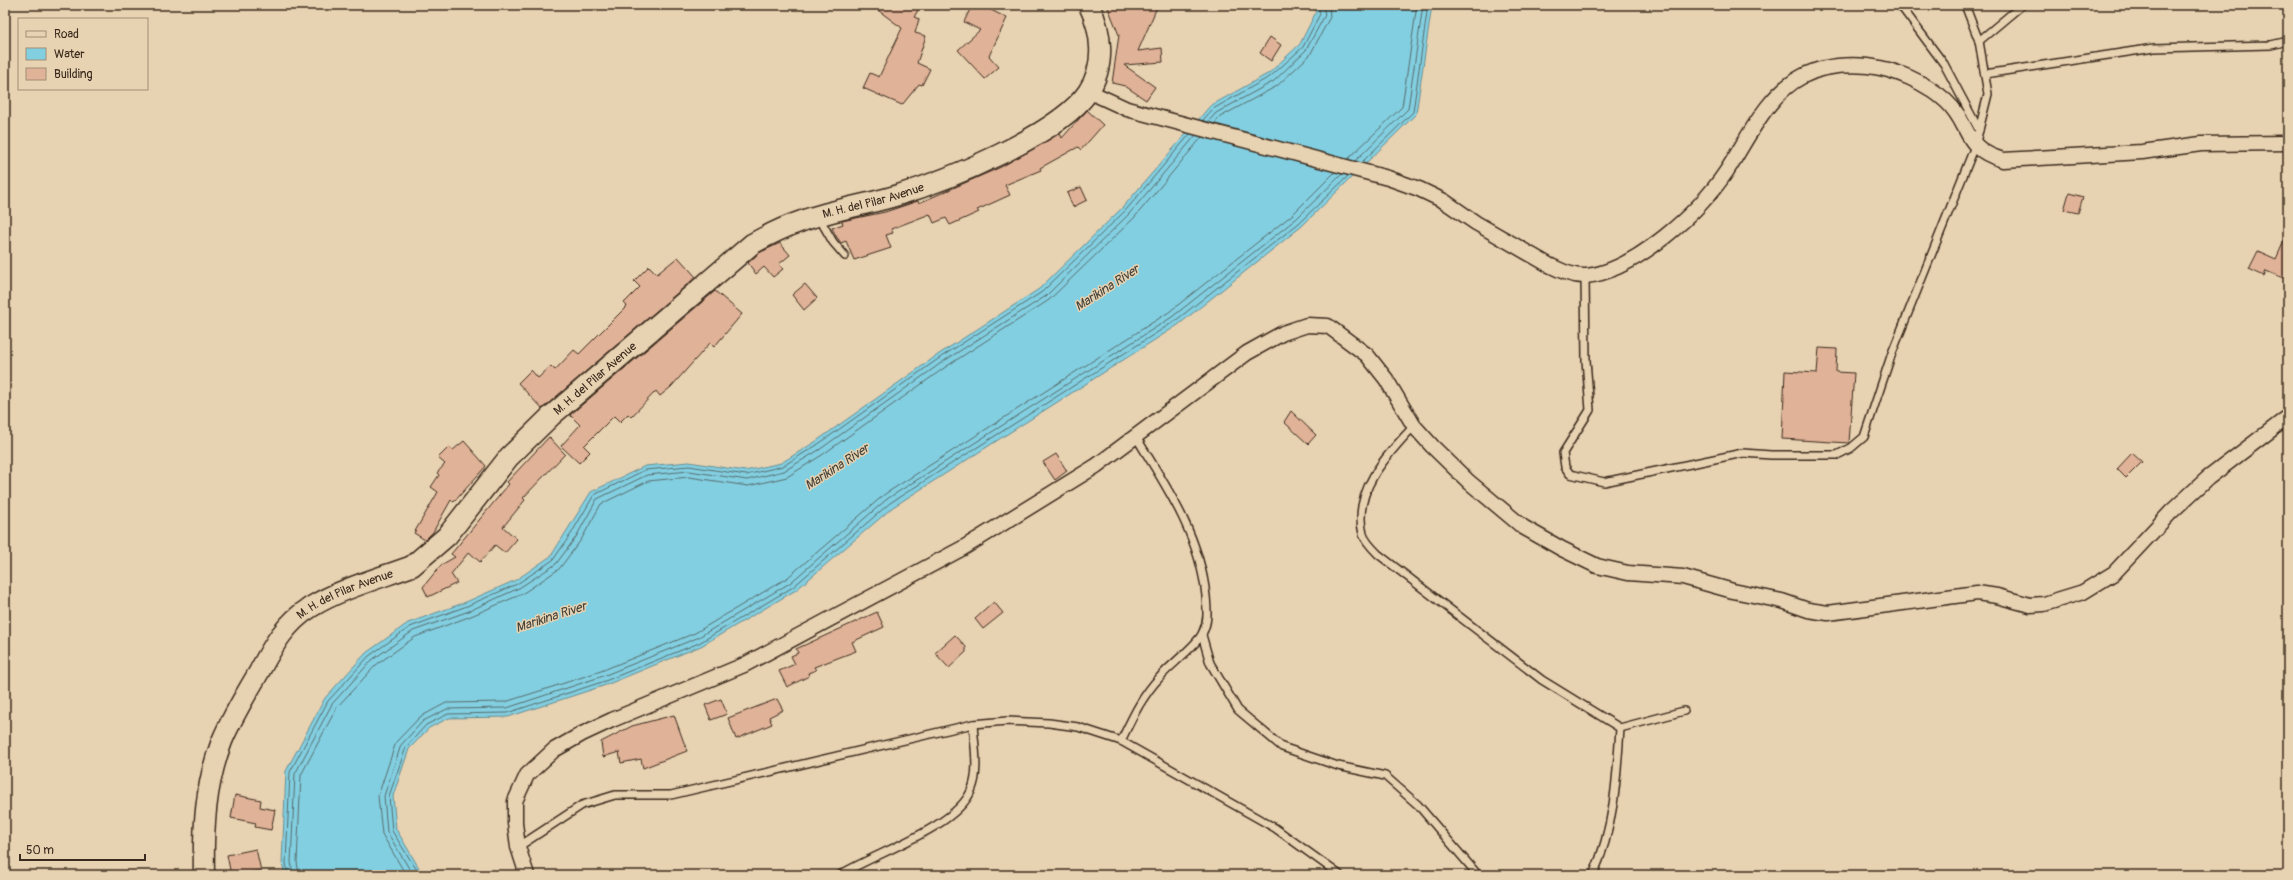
<svg xmlns="http://www.w3.org/2000/svg" width="2293" height="880" font-family="Pangolin,sans-serif">
  <style>
    .water { fill: #82cfe1; stroke: #668d93 }
    .lines { fill: none; stroke-linecap: round; stroke-linejoin: round }
    .shore { stroke: #576c6c; stroke-width: 1 }
    .building { fill: #e0b297; stroke: #3b2a1e }
    .lane-casing { stroke: #3b2a1e; stroke-width: 10 }
    .street-casing { stroke: #3b2a1e; stroke-width: 17 }
    .secondary-casing { stroke: #3b2a1e; stroke-width: 23 }
    .lane { stroke: #e7d2b1; stroke-width: 7 }
    .street { stroke: #e7d2b1; stroke-width: 14 }
    .secondary { stroke: #e7d2b1; stroke-width: 20 }
    .labels { text-anchor: middle; dominant-baseline: central; stroke-width: 3; stroke-linejoin: round; paint-order: stroke }
    .street-label { font-size: 12px; fill: #3b2a1e; stroke: #e7d2b1 }
    .water-label { font-size: 13px; font-style: italic; fill: #46433b; stroke: #e7d2b1 }
  </style>
  <rect width="100%" height="100%" fill="#e7d2b1"/>
  <filter id="ink" filterUnits="userSpaceOnUse"><feTurbulence type="fractalNoise" baseFrequency=".025" numOctaves="2"/><feDisplacementMap in="SourceGraphic" scale="8" xChannelSelector="R" yChannelSelector="G"/><feConvolveMatrix kernelMatrix="1 2 1 2 8 2 1 2 1" color-interpolation-filters="sRGB"/></filter>
  <g filter="url(#ink)">
    <polygon class="water" points="1313,5 1432,5 1416,114 1302,226 1178,325 893,507 796,590 701,646 606,685 508,717 449,718 429,728 409,749 393,796 396,829 419,868 426,875 285,875 282,863 286,771 325,698 366,653 408,623 466,602 516,580 551,556 591,492 645,466 689,462 745,471 781,463 815,442 939,354 1039,289 1123,207 1210,106 1269,73 1300,44 1316,12"/>
    <g class="lines">
      <g class="shore">
        <polyline points="1202,121 1213,109 1271,76 1303,47 1320,14 1318,5"/>
        <polyline points="1208,122 1216,113 1274,81 1306,50 1325,15 1323,5"/>
        <polyline points="1214,124 1220,117 1277,86 1310,55 1330,17 1329,5"/>
        <polyline points="1348,159 1402,107 1417,5"/>
        <polyline points="1355,161 1408,109 1423,5"/>
        <polyline points="1361,163 1413,112 1428,5"/>
        <polyline points="288,875 286,863 290,772 328,701 369,656 410,627 467,606 517,584 553,560 571,534 594,495 645,470 689,466 746,475 783,466 817,445 941,357 1042,292 1126,210 1190,134"/>
        <polyline points="293,875 291,862 295,774 332,704 372,660 413,631 469,611 519,588 556,564 576,537 597,499 647,475 689,471 747,480 784,471 819,450 944,361 1046,296 1129,214 1196,135"/>
        <polyline points="299,875 297,862 301,775 337,707 376,665 415,637 471,616 522,594 559,569 581,540 601,504 648,481 689,477 748,486 787,477 822,455 947,366 1049,300 1134,218 1202,137"/>
        <polyline points="406,875 382,834 378,796 396,742 420,717 446,703 505,702 543,690 601,671 695,633 787,578 885,494 1169,312 1292,215 1335,172"/>
        <polyline points="413,875 387,832 384,796 401,745 423,721 447,709 507,708 603,676 697,638 790,583 887,499 1172,317 1296,219 1342,174"/>
        <polyline points="420,875 392,831 389,796 406,747 426,725 448,714 507,713 605,681 699,643 793,587 890,503 1175,321 1299,223 1348,176"/>
      </g>
    </g>
    <g class="building">
      <polygon points="871,5 921,5 914,17 919,19 915,33 926,36 917,63 930,69 922,85 919,84 902,105 863,88 870,73 879,77 902,28"/>
      <polygon points="972,5 981,5 1007,18 989,56 999,67 985,79 958,50 980,30 964,22"/>
      <polygon points="1107,5 1158,5 1138,51 1162,48 1163,62 1124,65 1155,87 1146,100 1125,86 1112,83 1119,35"/>
      <polygon points="1270,37 1281,45 1271,61 1260,53"/>
      <polygon points="1087,110 1103,125 1081,150 1078,147 1040,168 1041,170 1005,185 1010,195 977,210 979,212 950,225 946,218 934,223 930,214 891,229 893,233 886,235 891,248 854,260 846,241 841,243 836,236 832,228 843,224 842,221 885,212 918,201 919,203 1001,167 1060,133 1062,138"/>
      <polygon points="1081,187 1087,200 1073,207 1067,193"/>
      <polygon points="2069,193 2083,197 2078,213 2064,210"/>
      <polygon points="2288,232 2288,280 2266,271 2264,276 2249,269 2258,251 2276,259"/>
      <polygon points="780,243 790,255 779,264 783,269 773,277 764,267 756,274 748,263 759,253"/>
      <polygon points="678,257 696,277 542,409 518,383 531,370 538,378 551,366 555,370 574,350 579,354 627,306 624,303 640,287 634,281 649,266 657,274"/>
      <polygon points="805,284 817,298 804,310 792,295"/>
      <polygon points="715,291 742,314 714,347 710,343 671,387 660,396 656,391 631,417 628,414 620,422 614,416 584,446 590,452 579,463 561,446 580,425 570,415"/>
      <polygon points="1819,348 1837,349 1836,372 1854,373 1849,443 1782,439 1785,371 1817,373"/>
      <polygon points="1291,411 1316,435 1308,444 1284,422"/>
      <polygon points="549,437 565,454 523,498 525,500 503,527 517,539 505,553 495,545 480,562 469,552 451,574 457,583 428,597 423,587 441,565 455,557 451,554 509,484 507,482"/>
      <polygon points="464,441 486,466 454,502 451,500 433,532 425,540 414,533 438,492 431,487 439,475 437,473 445,464 438,458 449,447 453,450"/>
      <polygon points="2132,453 2142,462 2126,478 2117,469"/>
      <polygon points="1056,454 1067,471 1055,480 1043,462"/>
      <polygon points="994,602 1003,613 983,629 975,619"/>
      <polygon points="877,612 884,627 852,642 856,651 814,667 816,670 808,673 809,676 787,687 779,671 795,664 791,656 798,653 796,649"/>
      <polygon points="955,635 966,647 966,652 949,668 935,653"/>
      <polygon points="721,699 727,714 711,720 705,705"/>
      <polygon points="777,699 783,710 769,717 772,724 736,739 728,718"/>
      <polygon points="674,715 687,751 643,768 641,759 621,763 619,752 603,757 601,742 632,726"/>
      <polygon points="235,795 261,800 260,807 275,810 271,830 255,827 256,823 231,818"/>
      <polygon points="256,849 261,871 231,875 227,855"/>
    </g>
    <g class="lines">
      <defs>
        <g id="lane">
          <polyline points="1900,5 1944,64 1979,130"/>
          <polyline points="1979,41 2022,5"/>
          <polyline points="1985,74 2154,48 2271,45 2288,41"/>
          <polyline points="818,216 833,242 845,256"/>
          <polyline points="1585,276 1586,360 1590,410 1563,453 1565,467 1570,474 1604,482 1743,453 1771,455 1837,455 1851,448 1864,437 1892,353 1975,146 1988,94 1979,41 1965,5"/>
          <path d="M1414,426C1387,455 1352,491 1363,534C1365,541 1373,549 1378,554L1542,680L1620,728L1684,711"/>
          <polyline points="1202,635 1210,663 1238,710 1282,747 1338,766 1385,776 1418,805 1478,875"/>
          <path d="M1121,741C1132,718 1142,696 1160,677C1170,665 1196,646 1202,634C1209,621 1207,609 1206,596C1200,536 1167,487 1136,437"/>
          <polyline points="518,847 582,805 615,795 671,795 973,724 1007,721 1049,723 1078,727 1121,741 1275,828 1340,875"/>
          <path d="M840,875C875,853 955,828 971,791C980,772 974,744 973,724"/>
          <path d="M1593,875C1614,829 1617,778 1620,728"/>
        </g>
        <g id="street">
          <path d="M1088,91L1127,109L1388,178L1419,189L1444,201L1476,223L1549,265C1560,270 1573,277 1586,276C1635,271 1700,211 1726,172C1748,139 1766,95 1803,76C1822,66 1846,64 1868,66C1895,69 1925,82 1946,101C1972,125 1961,148 2003,160L2142,152L2201,144L2288,143"/>
          <polyline points="527,875 518,847 515,823 515,801 527,775 554,750 582,734 612,720 744,665 963,548 1096,466 1247,353 1283,333 1307,325 1328,326 1367,355 1386,379 1414,426 1432,446 1469,482 1523,527 1562,549 1597,566 1628,573 1683,577 1733,591 1782,601 1808,610 1828,613 1977,593 1997,596 2030,605 2044,604 2083,592 2114,573 2171,512 2208,478 2288,417"/>
        </g>
        <g id="secondary">
          <path id="s1" d="M204,875C203,829 205,785 222,741C232,717 246,694 259,672C273,646 285,623 311,607C340,589 380,578 412,566L447,536L509,457L551,416L752,244C768,235 784,227 802,221C832,210 865,205 895,196C945,181 1059,135 1088,92C1106,65 1102,32 1089,5"/>
        </g>
      </defs>
      <use href="#lane" class="lane-casing"/>
      <use href="#street" class="street-casing"/>
      <use href="#secondary" class="secondary-casing"/>
      <use href="#lane" class="lane"/>
      <use href="#street" class="street"/>
      <use href="#secondary" class="secondary"/>
    </g>
  </g>
  <g class="labels">
    <g class="street-label">
      <text stroke="none"><textPath href="#s1" startOffset="1007">M. H. del Pilar Avenue</textPath></text>
      <text stroke="none"><textPath href="#s1" startOffset="671">M. H. del Pilar Avenue</textPath></text>
      <text stroke="none"><textPath href="#s1" startOffset="335">M. H. del Pilar Avenue</textPath></text>
    </g>
    <g class="water-label">
      <text transform="translate(1107 288) rotate(-33)">Marikina River</text>
      <text transform="translate(837 467) rotate(-33)">Marikina River</text>
      <text transform="translate(551 617) rotate(-18)">Marikina River</text>
    </g>
  </g>
  <rect width="2293" height="880" fill="none" stroke="#e7d2b1" stroke-width="20"/>
  <rect x="10" y="10" width="2273" height="860" fill="none" stroke="#3b2a1e" stroke-width="1.5" filter="url(#ink)"/>
  <rect x="18" y="18" width="130" height="72" fill="#e7d2b1" stroke="#a28f76"/>
  <rect x="26" y="31" width="20" height="6" fill="#e7d2b1" stroke="#a28f76"/>
  <text x="54" y="38" font-size="12" fill="#3b2a1e">Road</text>
  <rect x="26" y="48" width="20" height="12" fill="#82cfe1" stroke="#a28f76"/>
  <text x="54" y="58" font-size="12" fill="#3b2a1e">Water</text>
  <rect x="26" y="68" width="20" height="12" fill="#e0b297" stroke="#a28f76"/>
  <text x="54" y="78" font-size="12" fill="#3b2a1e">Building</text>
  <path d="M20 854v6h125v-6" fill="none" stroke="#3b2a1e" stroke-width="2"/>
  <text x="26" y="854" font-size="12" fill="#3b2a1e" stroke="#e7d2b1" stroke-width="3" paint-order="stroke">50 m</text>
</svg>
